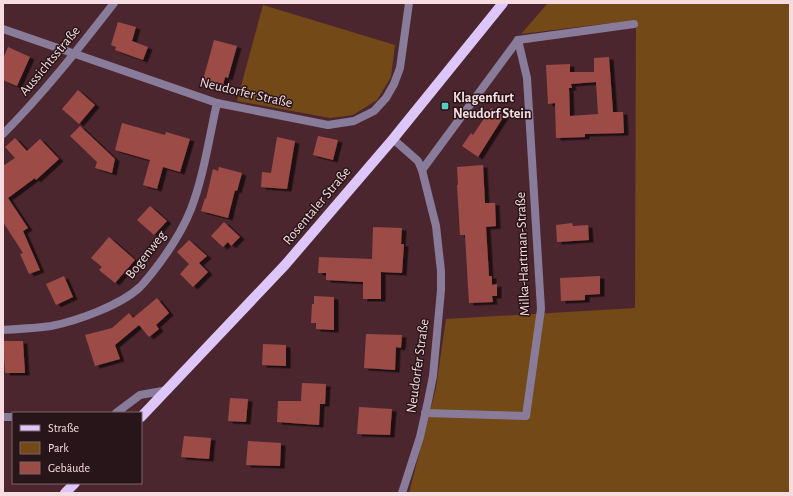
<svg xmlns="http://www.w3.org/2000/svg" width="793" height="496" font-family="'Alegreya Sans',sans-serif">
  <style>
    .green { fill: #734918 }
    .building { fill: #9c4c47; fill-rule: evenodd; filter: url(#shadow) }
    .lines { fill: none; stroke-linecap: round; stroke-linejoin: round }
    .service { stroke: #897c9a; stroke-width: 8 }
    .minor { stroke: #897c9a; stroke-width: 8 }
    .primary { stroke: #ddc6f9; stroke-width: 10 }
    .poi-dot { fill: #57cec1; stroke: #271519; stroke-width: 1.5 }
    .labels { text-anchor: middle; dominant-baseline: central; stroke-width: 3; stroke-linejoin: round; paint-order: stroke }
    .street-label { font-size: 14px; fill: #f6dce0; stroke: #271519 }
    .poi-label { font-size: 14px; font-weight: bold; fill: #f6dce0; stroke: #271519; text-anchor: start }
  </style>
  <defs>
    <filter id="shadow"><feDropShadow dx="4.5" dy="2.5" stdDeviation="0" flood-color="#0009"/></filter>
  </defs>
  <rect width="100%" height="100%" fill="#4c262f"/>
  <g class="green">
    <polygon points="548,3 790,3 790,493 409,493 436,388 446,319 635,308 636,20 521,34"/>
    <polygon points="263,5 395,45 391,77 377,100 353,115 330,118 237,101"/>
  </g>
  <g class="building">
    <polygon points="118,22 136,27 132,41 148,47 143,60 115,50 116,47 111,45"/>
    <polygon points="214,40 237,46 228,78 225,77 223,86 203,80"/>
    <polygon points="8,47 30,57 17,86 3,80 3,59"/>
    <path d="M609,57L613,112H623L624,133L585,134V137L556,138L555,103L548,104L546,65L570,64V72H594V58ZM596,82L598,114L570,116L569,88H572L571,84Z"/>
    <polygon points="78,90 95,105 79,124 62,109"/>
    <polygon points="491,108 504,116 478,157 462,146 471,133 473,135"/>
    <polygon points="122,123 165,135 166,132 190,139 180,172 163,167 157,189 143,185 150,160 115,150"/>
    <polygon points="80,126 115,159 112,173 95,168 97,162 70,136"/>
    <polygon points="318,136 338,140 333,160 313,155"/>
    <polygon points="277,137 295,141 287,189 261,187 262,172 271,173"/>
    <polygon points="15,138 27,151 40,139 59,159 36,180 35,178 8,198 28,228 23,231 40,270 29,274 20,254 23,253 3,222 3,166 15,158 5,147"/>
    <polygon points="483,165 485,203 495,203 496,226 486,227 489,276 492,276 492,285 497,284 497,296 492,296 493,302 469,303 465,235 460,235 457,185 458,185 457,167"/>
    <polygon points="219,167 242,173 237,191 235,190 228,218 201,211 205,198 206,199 213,169 218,171"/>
    <polygon points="150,206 167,221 154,235 137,220"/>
    <polygon points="224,222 240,237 231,246 228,242 223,247 211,236"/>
    <polygon points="572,223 573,226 588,225 589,240 557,242 556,225"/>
    <polygon points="373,227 402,228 401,244 404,244 402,273 381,272 381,299 363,299 363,282 326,280 326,273 318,273 319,257 372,259"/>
    <polygon points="109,237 135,260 115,283 99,270 102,267 91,258"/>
    <polygon points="189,240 207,256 199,263 208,272 193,287 180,274 189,264 177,252"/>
    <polygon points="64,276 73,297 56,305 46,284"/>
    <polygon points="600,276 600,294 585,295 585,300 561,301 560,278"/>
    <polygon points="314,296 334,297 334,330 316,329 316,323 311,323 312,304 314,304"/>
    <polygon points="157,298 169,313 156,325 159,329 149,337 139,325 115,345 120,359 95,366 85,335 112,328 129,313 133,318"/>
    <polygon points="366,334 402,335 401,348 396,347 395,370 364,368"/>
    <polygon points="3,341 23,341 25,373 5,373"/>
    <polygon points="263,344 286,345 286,366 262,365"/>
    <polygon points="302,383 326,384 325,404 320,404 319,425 277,422 278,401 301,401"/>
    <polygon points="230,398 248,399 246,422 228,421"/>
    <polygon points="359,407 392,409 390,435 357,434"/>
    <polygon points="184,436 211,438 209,459 181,457"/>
    <polygon points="248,441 281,443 280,466 246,465"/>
  </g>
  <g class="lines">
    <polyline class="service" points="116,413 140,395 168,390"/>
    <g class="minor">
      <polyline points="3,29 217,103 328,125 354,121 374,111 386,98 394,84 400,68 409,3"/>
      <polyline points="518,40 634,24"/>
      <path d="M3,134C44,93 79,48 114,3"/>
      <polyline points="393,139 418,161 422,170 436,226 441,271 441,290 433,376 428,401 420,437 402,493"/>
      <polyline points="422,170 518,40"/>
      <path d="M3,330C19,329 36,328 51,326C77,321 121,305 140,287C144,283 148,278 152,273C167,254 182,232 191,209C204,175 209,138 217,103"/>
      <polyline points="425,413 526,416 541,309 527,78 518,40"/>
      <polyline points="3,417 13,417"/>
    </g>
    <g class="primary">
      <polyline points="141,417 285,265 393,139 503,3"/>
      <polyline points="65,493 75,483"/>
    </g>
  </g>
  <rect class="poi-dot" x="441" y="102" width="8" height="8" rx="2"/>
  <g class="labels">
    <g class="street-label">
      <text transform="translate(50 61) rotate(-50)">Aussichtsstraße</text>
      <text transform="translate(246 93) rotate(13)">Neudorfer Straße</text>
      <text transform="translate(317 206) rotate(-50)">Rosentaler Straße</text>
      <text transform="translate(523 254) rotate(-92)">Milka-Hartman-Straße</text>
      <text transform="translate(146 255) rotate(-52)">Bogenweg</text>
      <text transform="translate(418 366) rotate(-82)">Neudorfer Straße</text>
    </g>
    <g class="poi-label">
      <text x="453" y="98">Klagenfurt<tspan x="453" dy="16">Neudorf Stein</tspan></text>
    </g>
  </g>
  <rect width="793" height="496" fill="none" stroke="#f6dce0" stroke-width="8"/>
  <rect x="12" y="412" width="130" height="72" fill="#271519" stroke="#7a6569"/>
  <rect x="20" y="425" width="20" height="6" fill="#ddc6f9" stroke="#7a6569"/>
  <text x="48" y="432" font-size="12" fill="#f6dce0">Straße</text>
  <rect x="20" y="442" width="20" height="12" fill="#734918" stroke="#7a6569"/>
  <text x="48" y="452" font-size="12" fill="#f6dce0">Park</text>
  <rect x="20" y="462" width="20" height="12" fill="#9c4c47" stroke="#7a6569"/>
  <text x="48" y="472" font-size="12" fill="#f6dce0">Gebäude</text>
</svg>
